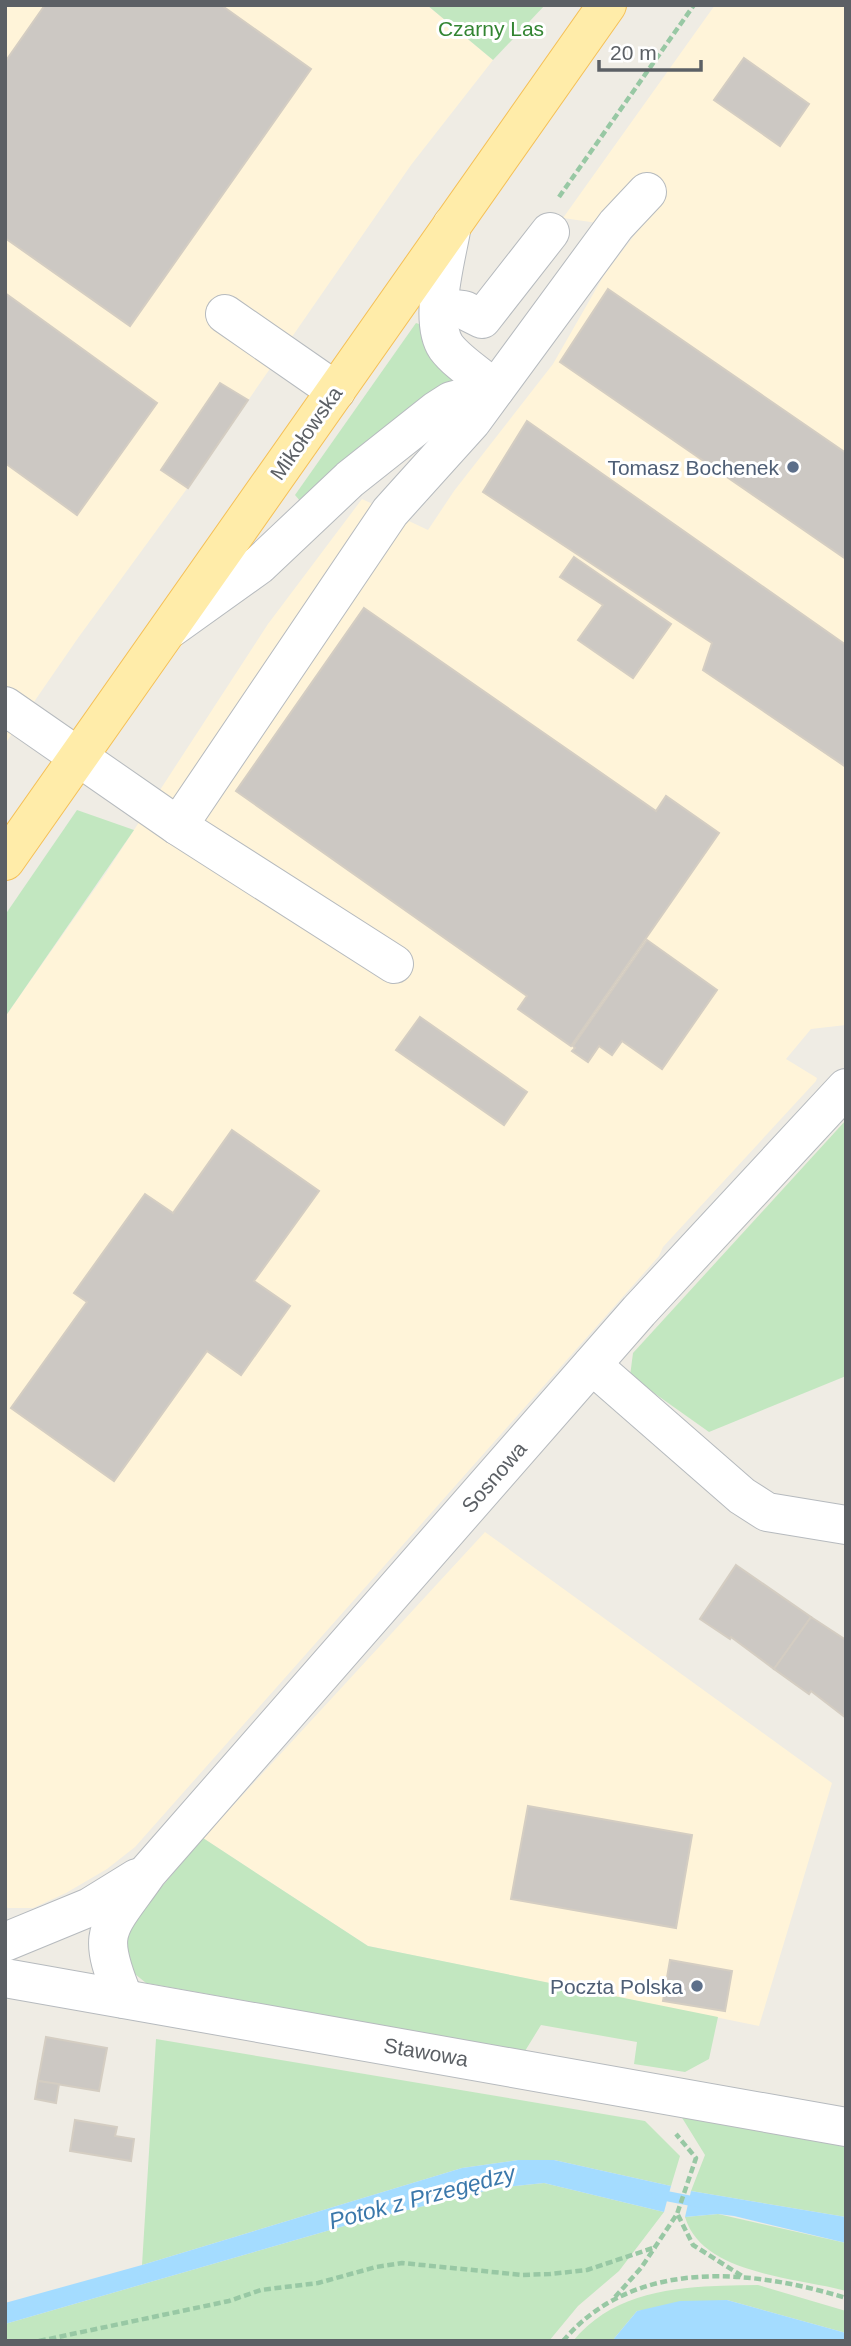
<svg xmlns="http://www.w3.org/2000/svg" width="851" height="2346" font-family="Helvetica,sans-serif">
  <style>
    .commercial { fill: #fff4d9 }
    .green { fill: #c2e7c0 }
    .water { fill: #a4dcff }
    .lines { fill: none; stroke-linecap: round; stroke-linejoin: round }
    .stream { stroke: #a4dcff; stroke-width: 10 }
    .building { fill: #ccc8c3; stroke: #d4cdc2; stroke-width: 2 }
    .minor-casing { stroke: #b6babe; stroke-width: 40 }
    .major-casing { stroke: #f5c057; stroke-width: 40 }
    .path { stroke: #98c8a4; stroke-width: 4.5; stroke-dasharray: 7 3.5; stroke-linecap: butt }
    .minor { stroke: #fff; stroke-width: 38 }
    .major { stroke: #ffeca9; stroke-width: 38 }
    .service-dot { fill: #5c6f8a; stroke: #fff; stroke-width: 2.5 }
    .labels { text-anchor: middle; dominant-baseline: central; stroke-width: 6; stroke-linejoin: round; paint-order: stroke }
    .park-label { font-size: 21px; fill: #338532; stroke: #fff }
    .street-label { font-size: 21px; fill: #5c6065; stroke: #fff }
    .service-label { font-size: 21px; fill: #4e5e75; stroke: #fff; text-anchor: end }
    .water-label { font-size: 23px; font-style: italic; fill: #3b78ab; stroke: #fff }
  </style>
  <rect width="100%" height="100%" fill="#efece4"/>
  <g class="commercial">
    <polygon points="5,5 427,5 493,60 411,165 186,490 78,638 5,744"/>
    <polygon points="715,5 846,5 846,1025 811,1029 786,1059 817,1078 816,1081 663,1247 659,1256 135,1847 107,1869 66,1893 33,1908 8,1908 5,1906 5,1017 106,873 268,624 362,499 428,530 454,491 553,364 604,275 639,229 563,218"/>
    <polygon points="485,1532 832,1783 759,2026 740,2090 759,2026 368,1946 203,1838"/>
  </g>
  <g class="green">
    <polygon points="427,5 545,5 493,60"/>
    <polygon points="416,323 422,325 458,377 306,508 295,495"/>
    <polygon points="77,810 134,830 5,1017 5,915"/>
    <polygon points="846,1120 846,1376 709,1432 630,1376 633,1353"/>
    <polygon points="203,1838 368,1946 718,2017 709,2059 685,2072 634,2064 637,2042 541,2025 525,2051 146,1983 130,1970 126,1929"/>
    <polygon points="156,2039 645,2121 680,2156 671,2186 554,2160 518,2160 462,2168 142,2265"/>
    <polygon points="676,2108 846,2144 846,2217 691,2191 705,2155"/>
    <polygon points="544,2183 664,2212 619,2271 578,2306 549,2341 5,2341 5,2324 351,2224 497,2188"/>
    <path d="M718,2214L846,2243V2291C797,2277 702,2275 685,2217Z"/>
    <path d="M758,2285L846,2311V2333L727,2300L637,2311L612,2341H573C619,2285 693,2286 758,2285Z"/>
  </g>
  <g class="water">
    <polygon points="518,2160 554,2160 671,2186 664,2212 544,2183 497,2188 351,2224 5,2324 5,2303 142,2265 462,2168"/>
    <polygon points="691,2191 846,2217 846,2243 734,2216 718,2214 685,2217"/>
    <polygon points="727,2300 846,2333 846,2341 612,2341 637,2311 680,2301"/>
  </g>
  <g class="lines">
    <polyline class="stream" points="656,2194 702,2203"/>
  </g>
  <g class="building">
    <polygon points="45,5 221,5 311,69 130,326 5,238 5,62"/>
    <polygon points="744,58 809,104 780,146 714,100"/>
    <polygon points="608,289 846,453 846,559 560,362"/>
    <polygon points="5,293 157,403 77,515 5,463"/>
    <polygon points="220,383 248,400 188,488 161,470"/>
    <polygon points="527,421 846,645 846,767 703,670 712,643 483,492"/>
    <polygon points="574,557 671,624 633,678 578,640 603,605 560,577"/>
    <polygon points="364,608 656,811 666,796 719,833 571,1046 518,1009 527,996 236,791"/>
    <polygon points="647,940 717,990 662,1069 622,1041 612,1055 599,1046 588,1062 572,1051 575,1048 573,1046"/>
    <polygon points="420,1017 527,1092 504,1125 396,1050"/>
    <polygon points="232,1130 319,1191 254,1281 290,1306 241,1375 207,1351 114,1481 11,1408 87,1302 74,1293 145,1194 173,1213"/>
    <polygon points="736,1565 811,1617 774,1669 731,1637 730,1639 700,1619"/>
    <polygon points="811,1617 846,1640 846,1718 811,1691 809,1694 774,1669"/>
    <polygon points="528,1806 692,1835 676,1928 511,1899"/>
    <polygon points="670,1960 732,1971 725,2011 663,2001"/>
    <polygon points="46,2037 107,2048 99,2091 38,2081"/>
    <polygon points="38,2081 59,2084 56,2103 35,2099"/>
    <polygon points="75,2120 117,2127 115,2136 134,2139 131,2161 70,2151"/>
  </g>
  <g class="lines">
    <defs>
      <g id="minor">
        <path d="M452,225C447,256 428,320 446,347C458,363 480,376 495,389"/>
        <polyline points="439,307 464,310 482,319 550,232"/>
        <polyline points="225,314 336,391"/>
        <polyline points="171,628 259,565 350,479 437,410 451,401 495,389"/>
        <polyline points="5,706 178,826 394,964"/>
        <polyline points="178,826 390,512 472,421 616,225 647,192"/>
        <polyline points="592,1365 742,1496 767,1512 846,1525"/>
        <polyline points="5,1942 90,1907 137,1878"/>
        <polyline points="5,1978 846,2127"/>
        <path d="M124,1999C95,1929 107,1931 148,1872L639,1311L846,1088"/>
      </g>
      <polyline id="major" points="5,861 607,5"/>
    </defs>
    <use href="#minor" class="minor-casing"/>
    <use href="#major" class="major-casing"/>
    <g class="path">
      <polyline points="559,197 694,5"/>
      <polyline points="678,2215 693,2245 742,2276"/>
      <polyline points="615,2297 641,2268 677,2214 696,2158 676,2134"/>
      <polyline points="39,2341 229,2301 261,2290 318,2283 376,2267 402,2263 523,2275 550,2274 587,2270 656,2247"/>
      <path d="M563,2341C634,2257 751,2269 846,2298"/>
    </g>
    <use href="#minor" class="minor"/>
    <use href="#major" class="major"/>
  </g>
  <g class="service-dot">
    <circle cx="793" cy="467" r="7"/>
    <circle cx="697" cy="1986" r="7"/>
  </g>
  <g class="labels">
    <g class="park-label">
      <text x="491" y="28">Czarny Las</text>
    </g>
    <g class="street-label">
      <text transform="translate(306 433) rotate(-55)">Mikołowska</text>
      <text transform="translate(494 1477) rotate(-49)">Sosnowa</text>
      <text transform="translate(426 2052) rotate(10)">Stawowa</text>
    </g>
    <g class="service-label">
      <text x="779" y="467">Tomasz Bochenek</text>
      <text x="683" y="1986">Poczta Polska</text>
    </g>
    <g class="water-label">
      <text transform="translate(422 2197) rotate(-15)">Potok z Przegędzy</text>
    </g>
  </g>
  <rect width="851" height="2346" fill="none" stroke="#5c6065" stroke-width="14"/>
  <path d="M599 60v10h102v-10" fill="none" stroke="#5c6065" stroke-width="3.5"/>
  <text x="610" y="60" font-size="21" fill="#5c6065" stroke="#ffffff" stroke-width="5" paint-order="stroke">20 m</text>
</svg>
